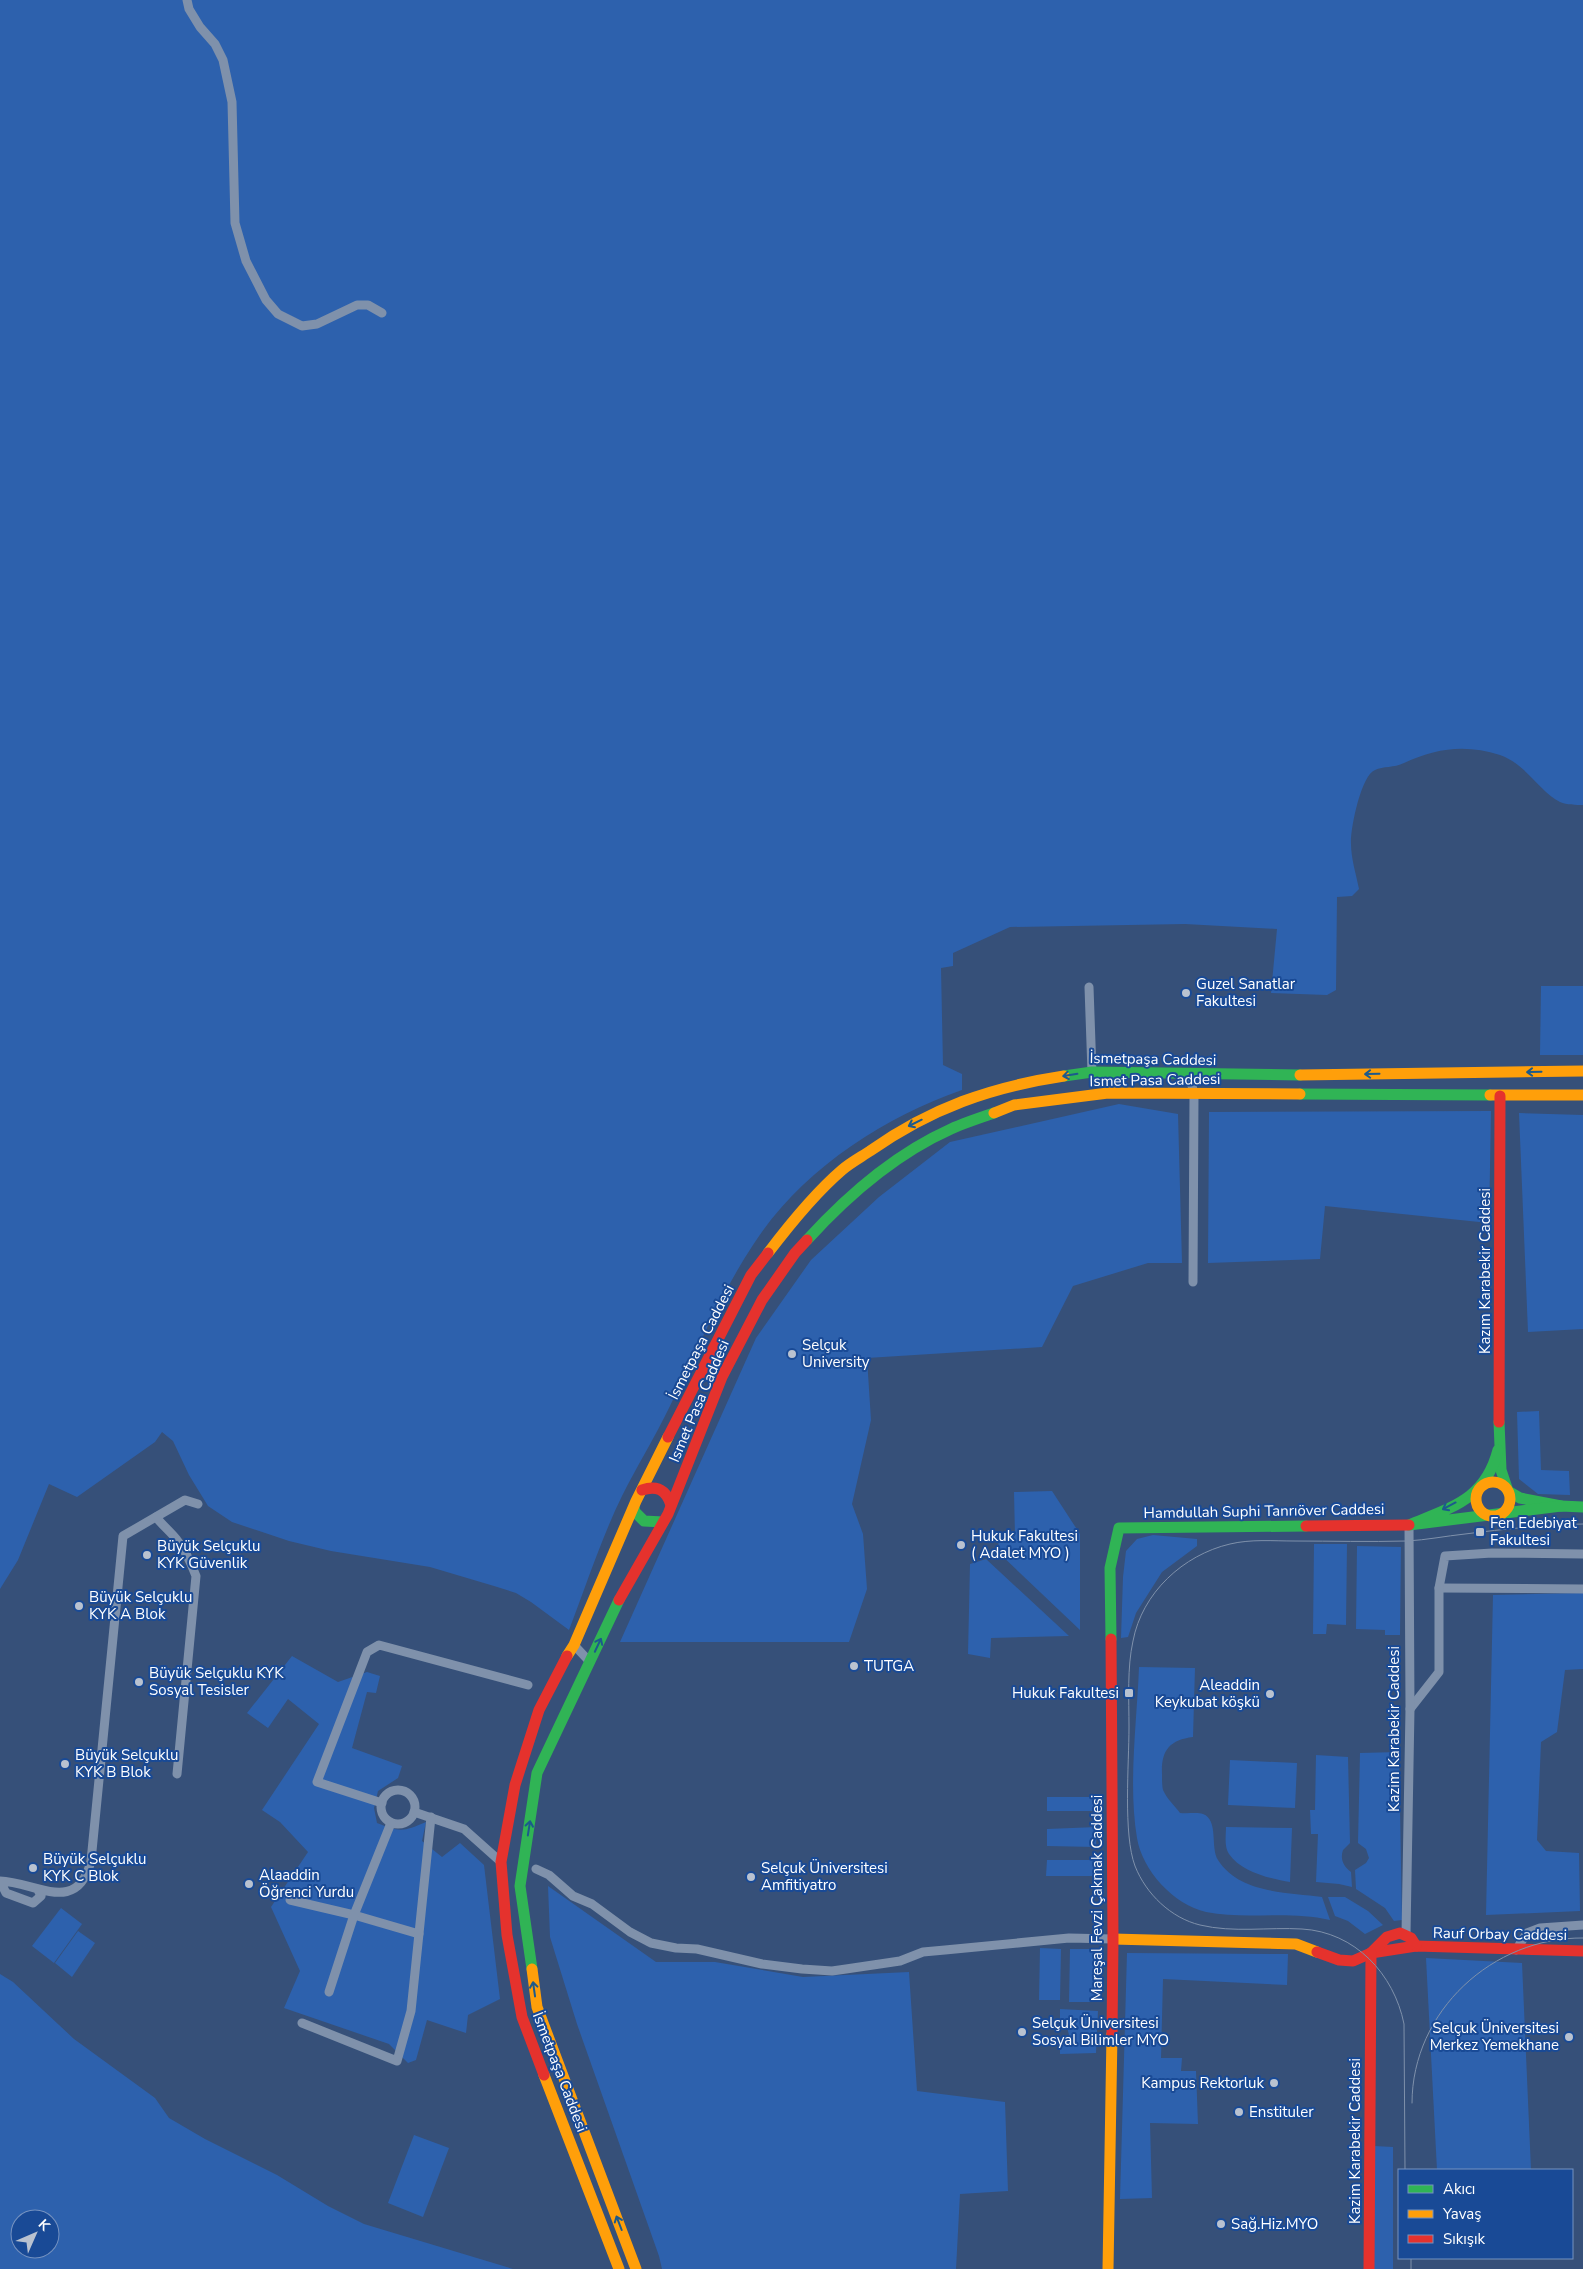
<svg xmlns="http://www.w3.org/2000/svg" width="1583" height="2269" font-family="'Nunito Sans',sans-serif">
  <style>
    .green { fill: #2d61ad; fill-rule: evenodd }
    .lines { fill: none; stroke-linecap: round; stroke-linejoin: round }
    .street { stroke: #7f91ab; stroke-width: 9 }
    .fast { stroke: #30b455; stroke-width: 11 }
    .slow { stroke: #ff9f0a; stroke-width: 11 }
    .jam { stroke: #e5322d; stroke-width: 11 }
    .tram { stroke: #7f91ab; stroke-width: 1 }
    .oneway { stroke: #1c5a8c }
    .poi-dot { fill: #b9c2d0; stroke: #194a96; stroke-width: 2 }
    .labels { text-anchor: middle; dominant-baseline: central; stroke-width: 4; stroke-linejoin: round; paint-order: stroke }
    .poi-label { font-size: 15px; fill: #fff; stroke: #194a96; text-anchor: start }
    .street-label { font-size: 15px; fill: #fff; stroke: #194a96 }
  </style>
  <rect width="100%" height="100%" fill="#365079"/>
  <g class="green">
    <path d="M0,0H1583V805C1576,805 1567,805 1560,802C1540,792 1526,764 1500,755C1466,744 1436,748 1404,763C1394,768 1383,766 1375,770C1361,775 1350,830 1351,844C1351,858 1356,874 1359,889L1352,896L1337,897L1336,990L1327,995L1271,993L1277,929L1185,924L1010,927L953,953V966L941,968L943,1065L962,1074V1090C881,1118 800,1172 753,1245C720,1295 696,1352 670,1406C655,1437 637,1466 622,1496C601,1539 586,1586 569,1630L531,1602L516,1593L494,1586L430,1567L331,1551L289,1541L232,1522L208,1506L189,1475L173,1441L162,1432L155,1442L77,1497L49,1484L18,1560L0,1589Z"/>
    <polygon points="1541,986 1583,986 1583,1055 1540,1055"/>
    <polygon points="1119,1104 1178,1114 1182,1263 1148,1263 1073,1286 1042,1347 867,1358 871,1420 852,1504 863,1534 867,1589 849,1642 620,1642 756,1338 811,1260 879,1197 950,1142"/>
    <polygon points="1491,1111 1489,1223 1325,1206 1320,1259 1208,1263 1209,1112"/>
    <polygon points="1519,1113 1583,1115 1583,1329 1528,1332"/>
    <polygon points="1539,1411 1541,1470 1569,1471 1570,1495 1538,1494 1519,1479 1517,1412"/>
    <polygon points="1052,1491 1080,1534 1080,1630 999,1553 998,1536 1009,1539 1015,1536 1014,1492"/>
    <polygon points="1153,1535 1197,1539 1197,1546 1162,1572 1136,1613 1128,1637 1121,1638 1123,1577 1126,1551 1137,1539"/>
    <polygon points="1314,1544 1347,1544 1346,1625 1327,1624 1326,1634 1313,1634"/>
    <polygon points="1357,1546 1401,1547 1400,1635 1385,1635 1385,1630 1356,1629"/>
    <polygon points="986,1559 1069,1636 991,1638 990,1658 968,1654 970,1564"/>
    <polygon points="1583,1593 1583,1669 1565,1670 1557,1732 1541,1742 1537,1840 1546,1851 1579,1853 1580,1911 1486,1915 1493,1595"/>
    <path d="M292,1656L338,1682L367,1672L380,1676L376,1693L367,1692L352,1748L402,1766L398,1778L378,1791L374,1808L377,1823C400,1832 403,1832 426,1822L422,1841L442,1857L460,1843L484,1865L500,1999L468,2015L466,2033L427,2020L416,2060L408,2063L389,2044L284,2008L300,1971L271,1907L308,1852L280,1822L262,1810L319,1724L288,1699L268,1728L247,1713Z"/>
    <path d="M1139,1667L1195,1668L1193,1737C1169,1740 1161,1751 1162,1774C1162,1779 1162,1786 1163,1790C1167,1799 1175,1806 1180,1813C1188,1814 1197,1812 1203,1814C1219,1820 1210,1848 1218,1860C1240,1894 1287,1892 1322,1897L1330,1920C1288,1910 1247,1920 1206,1912C1174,1905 1142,1870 1137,1838C1128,1785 1137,1721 1139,1667Z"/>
    <polygon points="1399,1752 1402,1920 1394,1921 1385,1908 1356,1889 1355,1870 1366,1863 1369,1858 1366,1849 1358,1843 1360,1753"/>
    <path d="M1316,1755L1348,1757L1350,1843L1343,1850C1340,1859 1343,1866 1351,1872L1352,1887L1339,1884L1316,1882L1318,1834H1311L1310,1810H1315Z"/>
    <polygon points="1230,1760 1297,1763 1295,1808 1228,1805"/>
    <polygon points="1047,1797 1097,1797 1098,1811 1047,1811"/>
    <polygon points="1097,1827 1096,1847 1047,1846 1047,1829"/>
    <path d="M1226,1827L1292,1828L1290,1882C1271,1879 1241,1872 1229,1854C1224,1847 1226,1835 1226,1827Z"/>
    <polygon points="1047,1860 1097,1860 1098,1876 1046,1876"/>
    <polygon points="548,1886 656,1962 715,1962 803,1977 909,1972 917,2091 1005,2102 1008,2191 960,2194 956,2269 662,2269 659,2256 577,2024 550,1937"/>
    <polygon points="1328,1897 1345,1897 1368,1911 1383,1925 1365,1934 1348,1921 1335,1916"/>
    <polygon points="61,1908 82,1924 54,1963 32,1946"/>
    <polygon points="78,1931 95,1943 72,1977 55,1963"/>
    <polygon points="1040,1948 1061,1949 1060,2000 1039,2000"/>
    <polygon points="1070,1949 1097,1949 1096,2002 1069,2002"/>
    <polygon points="1127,1953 1288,1954 1287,1985 1163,1979 1161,2058 1182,2058 1181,2071 1196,2071 1198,2124 1150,2123 1152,2198 1120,2199"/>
    <polygon points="1426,1958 1522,1963 1531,2170 1437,2170"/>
    <path d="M0,1974L13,1982L74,2039L155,2098L169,2118L205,2139L277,2175L328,2206L364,2224L513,2269H0ZM20,2219H50V2249H20Z"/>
    <polygon points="1060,2009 1098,2011 1096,2053 1060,2054 1060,2042 1069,2035 1066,2023 1060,2020"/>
    <polygon points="414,2135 449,2148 423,2217 388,2203"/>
    <polygon points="1374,2146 1393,2147 1393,2269 1374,2269"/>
  </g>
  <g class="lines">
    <g class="street">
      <polyline points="187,0 189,9 200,27 215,44 223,60 232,102 235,223 246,261 266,300 278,314 302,326 317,324 357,305 368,305 382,313"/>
      <polyline points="1089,987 1092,1072"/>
      <polyline points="1189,1073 1194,1094 1193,1282"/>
      <path d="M156,1517C163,1526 171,1532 177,1540C186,1551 191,1563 196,1576L177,1774"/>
      <polyline points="1439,1588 1583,1589"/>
      <polyline points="574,1645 590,1662"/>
      <polyline points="1410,1709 1439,1672 1439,1588 1445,1556 1492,1553 1583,1554"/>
      <circle cx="398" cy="1807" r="17"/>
      <polyline points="382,1803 317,1782 367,1652 379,1645 528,1685"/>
      <polyline points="414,1812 464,1829 501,1862"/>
      <polyline points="536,1869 549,1875 573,1896 592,1904 630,1932 651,1943 676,1948 697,1949 762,1964 802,1969 832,1971 846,1969 900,1961 923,1952 945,1950 1069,1938 1113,1939"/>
      <path d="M38,1890L41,1896L33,1903L6,1893L0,1881C36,1882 77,1916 91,1861L123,1536L185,1500L198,1504"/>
      <polyline points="290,1900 354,1915 419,1934"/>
      <polyline points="1406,1934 1410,1709 1409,1525"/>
      <polyline points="1516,1950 1527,1933 1540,1928 1583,1925"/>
      <polyline points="329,1992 354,1915 391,1823"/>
      <polyline points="302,2023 397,2061 411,2011 431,1817"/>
    </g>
    <g class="fast">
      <polyline points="1064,1076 1092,1072 1300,1075"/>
      <polyline points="1300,1094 1490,1095"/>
      <path d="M807,1240C847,1196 895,1154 951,1129C964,1123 979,1118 994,1113"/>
      <polyline points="1499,1422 1501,1470 1508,1491 1520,1498 1561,1506"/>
      <path d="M1498,1450C1485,1500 1452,1507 1409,1525L1561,1506L1583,1507"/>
      <polyline points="634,1507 635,1512 644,1521 663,1522"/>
      <polyline points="1111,1639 1110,1568 1119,1528 1306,1526"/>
      <polyline points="532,1969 520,1886 537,1773 619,1600"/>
    </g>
    <g class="slow">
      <polyline points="1300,1075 1583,1071"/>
      <polyline points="1490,1095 1583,1095"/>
      <polyline points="994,1113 1014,1105 1108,1093 1300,1094"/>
      <path d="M768,1253C790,1224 814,1194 842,1170C850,1163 861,1157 870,1151C931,1108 991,1087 1064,1076"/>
      <circle cx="1493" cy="1499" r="17"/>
      <polyline points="567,1656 574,1645 636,1501 668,1437"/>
      <polyline points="1113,1939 1296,1944 1317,1952"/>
      <polyline points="532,1969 537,2007 636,2269"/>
      <polyline points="544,2075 619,2269"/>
      <polyline points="1108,2269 1112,2034"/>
    </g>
    <g class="jam">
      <polyline points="1499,1422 1500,1096"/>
      <polyline points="668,1437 751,1275 768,1253"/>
      <path d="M642,1490C657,1485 666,1490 671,1505"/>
      <polyline points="1306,1526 1409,1525"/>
      <polyline points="619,1600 668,1514 722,1377 762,1300 795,1253 807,1240"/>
      <polyline points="1111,1639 1113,1939 1112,2034"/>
      <polyline points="1317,1952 1339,1960 1353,1961 1371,1953 1416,1946 1583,1951"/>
      <polyline points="1371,1953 1387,1937 1400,1933 1411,1938 1416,1946"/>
      <polyline points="544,2075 522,2017 507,1935 501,1862 515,1785 539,1710 567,1656"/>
      <polyline points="1369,2269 1371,1953"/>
    </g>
    <g class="tram">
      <path d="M1412,2103C1412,2011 1493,1937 1583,1938"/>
      <path d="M1405,2170L1404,2024C1394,1974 1355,1932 1302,1929C1269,1927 1233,1933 1200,1925C1171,1918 1146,1894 1135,1866C1123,1834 1129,1764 1129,1727C1129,1699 1127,1668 1133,1641C1142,1593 1183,1555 1230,1544C1251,1539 1273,1541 1294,1541C1332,1541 1369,1542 1407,1541C1426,1540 1446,1536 1465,1534C1504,1529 1544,1525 1583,1524"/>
      <polyline points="1411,2269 1411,2258"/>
    </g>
  </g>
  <defs><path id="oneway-shaft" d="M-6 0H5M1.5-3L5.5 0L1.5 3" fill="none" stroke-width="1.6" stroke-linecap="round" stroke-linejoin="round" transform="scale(1.25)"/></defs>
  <g class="oneway">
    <use href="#oneway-shaft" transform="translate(1534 1072) rotate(179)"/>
    <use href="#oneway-shaft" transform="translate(1372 1074) rotate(179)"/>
    <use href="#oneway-shaft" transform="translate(1070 1075) rotate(171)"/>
    <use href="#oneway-shaft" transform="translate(915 1123) rotate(154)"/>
    <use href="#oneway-shaft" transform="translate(1449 1506) rotate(152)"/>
    <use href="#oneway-shaft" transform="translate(598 1645) rotate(-65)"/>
    <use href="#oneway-shaft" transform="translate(529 1828) rotate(-81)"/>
    <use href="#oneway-shaft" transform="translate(534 1989) rotate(-98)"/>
    <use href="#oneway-shaft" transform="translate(619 2223) rotate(-111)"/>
  </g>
  <g class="poi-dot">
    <circle cx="1186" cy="993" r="5"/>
    <circle cx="792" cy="1354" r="5"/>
    <rect x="1475" y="1527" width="10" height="10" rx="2.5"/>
    <circle cx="961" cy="1545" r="5"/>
    <circle cx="147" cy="1555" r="5"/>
    <circle cx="79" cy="1606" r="5"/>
    <circle cx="854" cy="1666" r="5"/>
    <circle cx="139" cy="1682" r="5"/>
    <rect x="1124" y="1688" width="10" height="10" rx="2.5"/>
    <circle cx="1270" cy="1694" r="5"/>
    <circle cx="65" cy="1764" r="5"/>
    <circle cx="33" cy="1868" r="5"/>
    <circle cx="751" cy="1877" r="5"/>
    <circle cx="249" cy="1884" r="5"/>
    <circle cx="1022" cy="2032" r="5"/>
    <circle cx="1569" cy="2037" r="5"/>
    <circle cx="1274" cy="2083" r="5"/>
    <circle cx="1239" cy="2112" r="5"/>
    <circle cx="1221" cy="2224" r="5"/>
  </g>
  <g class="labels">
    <g class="poi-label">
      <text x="1196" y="984">Guzel Sanatlar<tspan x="1196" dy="17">Fakultesi</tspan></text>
      <text x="802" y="1345">Selçuk<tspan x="802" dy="17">University</tspan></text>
      <text x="1490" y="1523">Fen Edebiyat<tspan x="1490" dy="17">Fakultesi</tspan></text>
      <text x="971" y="1536">Hukuk Fakultesi<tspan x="971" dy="17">( Adalet MYO )</tspan></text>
      <text x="157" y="1546">Büyük Selçuklu<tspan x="157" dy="17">KYK Güvenlik</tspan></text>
      <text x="89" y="1597">Büyük Selçuklu<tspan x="89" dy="17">KYK A Blok</tspan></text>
      <text x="864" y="1666">TUTGA</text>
      <text x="149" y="1673">Büyük Selçuklu KYK<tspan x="149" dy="17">Sosyal Tesisler</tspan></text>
      <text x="1260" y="1685" text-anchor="end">Aleaddin<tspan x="1260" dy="17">Keykubat köşkü</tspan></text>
      <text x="1119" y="1693" text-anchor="end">Hukuk Fakultesi</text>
      <text x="75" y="1755">Büyük Selçuklu<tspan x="75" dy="17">KYK B Blok</tspan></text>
      <text x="43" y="1859">Büyük Selçuklu<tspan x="43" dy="17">KYK C Blok</tspan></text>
      <text x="761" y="1868">Selçuk Üniversitesi<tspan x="761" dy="17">Amfitiyatro</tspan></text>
      <text x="259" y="1875">Alaaddin<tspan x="259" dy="17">Öğrenci Yurdu</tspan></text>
      <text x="1032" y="2023">Selçuk Üniversitesi<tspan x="1032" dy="17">Sosyal Bilimler MYO</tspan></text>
      <text x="1559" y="2028" text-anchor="end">Selçuk Üniversitesi<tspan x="1559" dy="17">Merkez Yemekhane</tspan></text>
      <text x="1264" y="2083" text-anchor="end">Kampus Rektorluk</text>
      <text x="1249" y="2112">Enstituler</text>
      <text x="1231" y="2224">Sağ.Hiz.MYO</text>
    </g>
    <g class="street-label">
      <text transform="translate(1153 1059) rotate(1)">İsmetpaşa Caddesi</text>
      <text transform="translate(1155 1080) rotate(-1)">Ismet Pasa Caddesi</text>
      <text transform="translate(1485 1271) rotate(-90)">Kazım Karabekir Caddesi</text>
      <text transform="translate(701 1342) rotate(-63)">İsmetpaşa Caddesi</text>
      <text transform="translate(699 1401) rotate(-67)">Ismet Pasa Caddesi</text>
      <text transform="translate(1264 1511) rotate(-1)">Hamdullah Suphi Tanrıöver Caddesi</text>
      <text transform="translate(1394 1729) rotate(-90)">Kazim Karabekir Caddesi</text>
      <text transform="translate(1097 1898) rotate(-90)">Mareşal Fevzi Çakmak Caddesi</text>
      <text transform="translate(1500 1934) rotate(1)">Rauf Orbay Caddesi</text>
      <text transform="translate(560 2072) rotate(69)">İsmetpaşa Caddesi</text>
      <text transform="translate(1355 2141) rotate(-90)">Kazim Karabekir Caddesi</text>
    </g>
  </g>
  <rect x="1398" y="2169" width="175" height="90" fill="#194a96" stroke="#7592c0"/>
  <rect x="1408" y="2185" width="25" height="8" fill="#30b455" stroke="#7592c0"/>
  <text x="1443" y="2194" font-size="15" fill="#ffffff">Akıcı</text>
  <rect x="1408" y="2210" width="25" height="8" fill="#ff9f0a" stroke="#7592c0"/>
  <text x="1443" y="2219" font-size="15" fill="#ffffff">Yavaş</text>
  <rect x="1408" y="2235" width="25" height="8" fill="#e5322d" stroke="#7592c0"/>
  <text x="1443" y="2244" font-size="15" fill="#ffffff">Sıkışık</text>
  <g transform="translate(35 2234) rotate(45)"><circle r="24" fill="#194a96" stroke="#7592c0"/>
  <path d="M0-4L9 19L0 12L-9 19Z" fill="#b9c2d0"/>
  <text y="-8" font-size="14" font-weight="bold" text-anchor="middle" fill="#ffffff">K</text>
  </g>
</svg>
